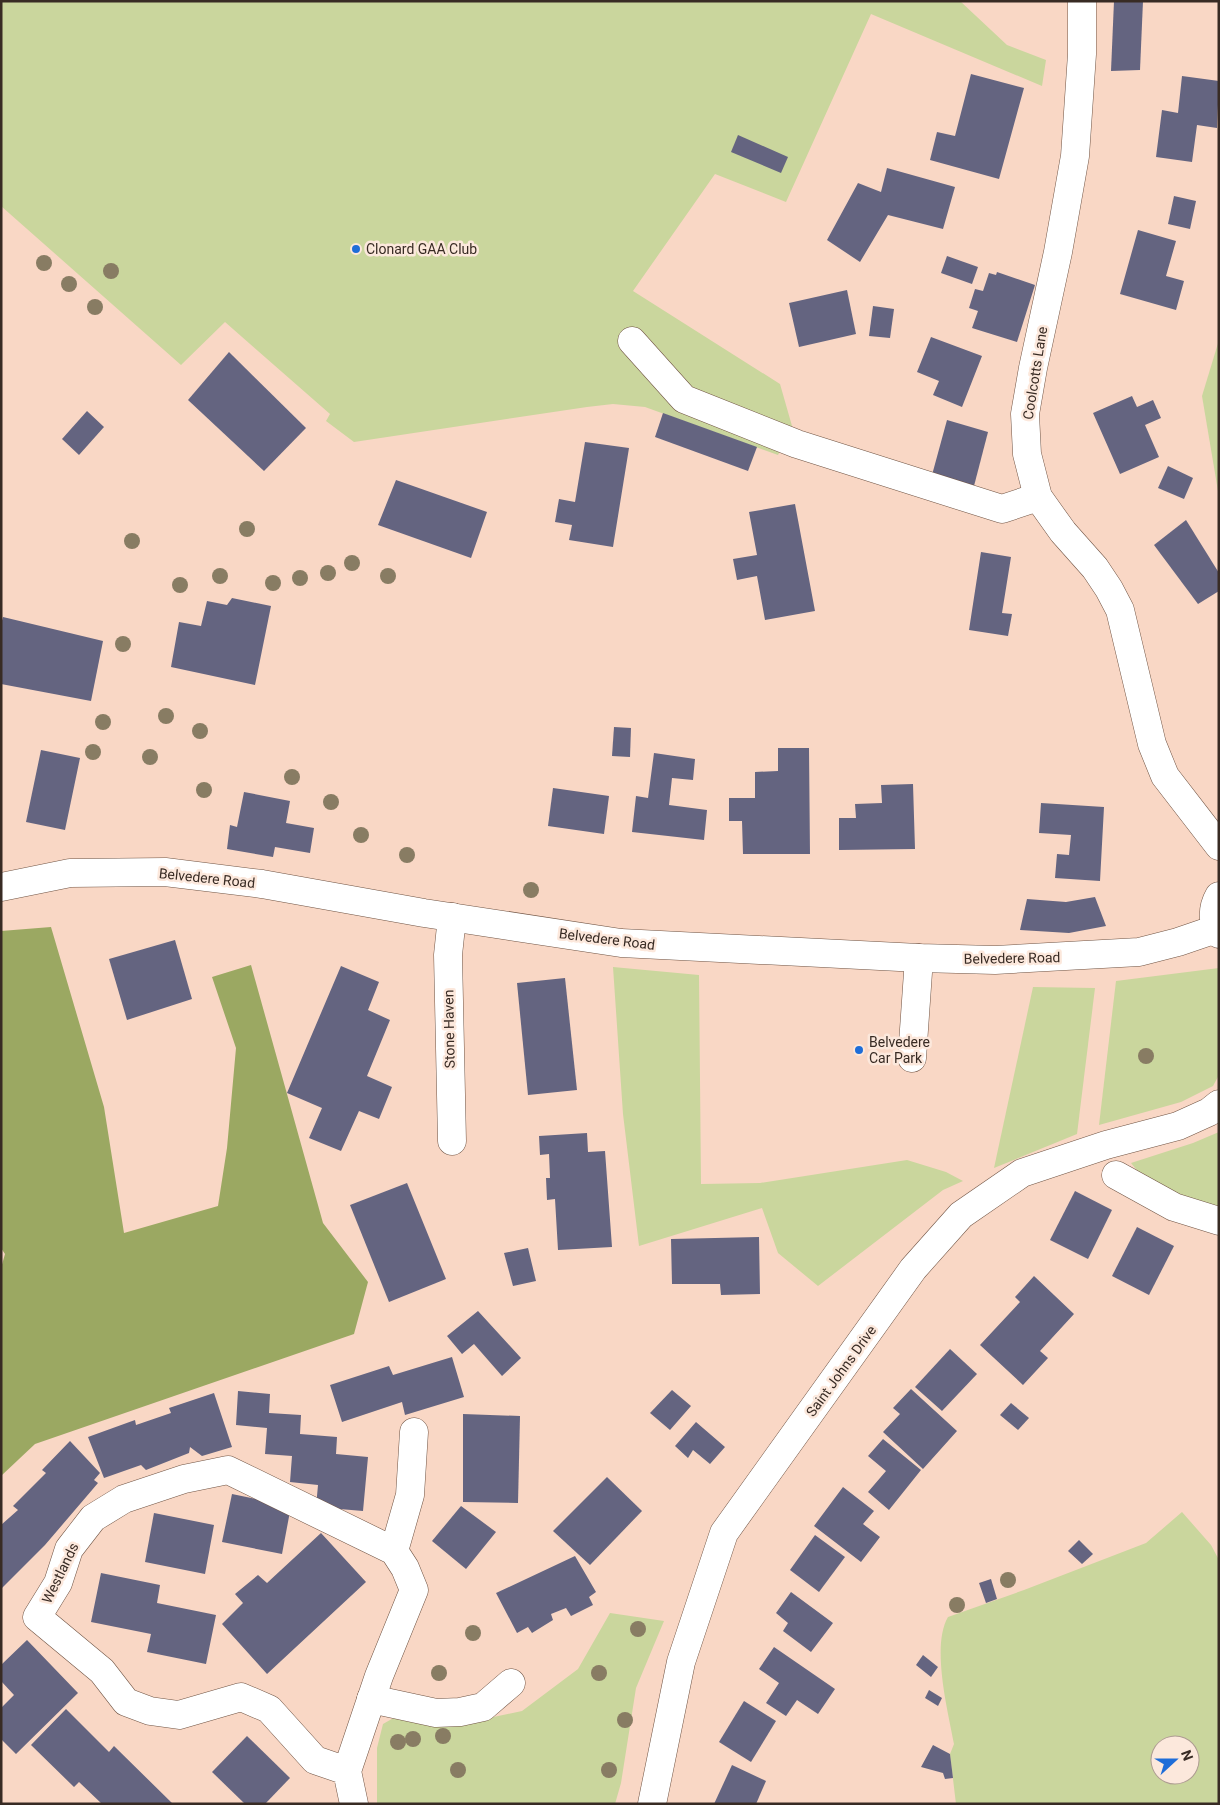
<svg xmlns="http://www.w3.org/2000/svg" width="1220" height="1805" font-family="Roboto,sans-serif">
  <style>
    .green { fill: #cad69d; fill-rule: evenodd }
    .forest { fill: #9ba862 }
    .building { fill: #646480 }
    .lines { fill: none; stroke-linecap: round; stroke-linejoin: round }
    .minor-casing { stroke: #705444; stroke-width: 29 }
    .minor { stroke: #fff; stroke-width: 28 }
    .tree { fill: #887c63 }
    .poi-dot { fill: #1e6dd8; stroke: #fce8dc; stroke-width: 2 }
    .labels { text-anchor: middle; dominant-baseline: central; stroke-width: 5; stroke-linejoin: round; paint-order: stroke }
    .poi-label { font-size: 14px; fill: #382b24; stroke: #fce8dc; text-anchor: start }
    .street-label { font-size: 14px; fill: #382b24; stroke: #fce8dc }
  </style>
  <rect width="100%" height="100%" fill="#f9d7c5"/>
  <g class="green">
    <polygon points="1,1 960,1 1007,45 1046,60 1042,86 871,14 786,202 715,174 633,291 780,384 792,426 778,455 645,407 613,404 587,407 354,442 326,421 330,414 225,322 181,365 1,206"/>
    <polygon points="1219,340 1219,497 1202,396"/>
    <polygon points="613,967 699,975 701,1184 760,1183 907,1160 946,1172 963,1181 943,1190 818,1286 778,1253 762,1208 639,1246 623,1114"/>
    <polygon points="1219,968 1219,1075 1213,1086 1181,1102 1099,1125 1116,981"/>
    <polygon points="1033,987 1095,988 1077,1134 994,1168"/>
    <polygon points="1219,1132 1219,1208 1190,1200 1140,1174 1131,1163 1193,1143"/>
    <path d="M1182,1512L1211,1545L1219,1560V1804H956L950,1754L954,1744C948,1711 931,1646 948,1617L1024,1590L1146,1543ZM1160,1745H1190V1775H1160Z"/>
    <polygon points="610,1613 664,1621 636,1688 621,1783 615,1804 377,1804 377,1748 383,1724 397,1716 456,1725 522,1711 578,1669"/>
  </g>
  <polygon class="forest" points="51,927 104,1107 124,1233 218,1206 227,1148 236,1048 212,977 251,965 323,1223 368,1282 354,1334 35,1444 1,1476 1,1268 5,1254 1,1248 1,931"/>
  <g class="building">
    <polygon points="1114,1 1143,1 1140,70 1111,71"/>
    <polygon points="971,74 1024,88 999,179 930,160 937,132 955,136"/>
    <polygon points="1182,76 1219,81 1217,128 1197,125 1192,162 1156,157 1162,110 1178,113"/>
    <polygon points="738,135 788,157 781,173 731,152"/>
    <polygon points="887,168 955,187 943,229 888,215 860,262 827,240 858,183 881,192"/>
    <polygon points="1174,196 1196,201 1190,229 1168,224"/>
    <polygon points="1138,230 1176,241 1166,276 1184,281 1176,310 1120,294"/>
    <polygon points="947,256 978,267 972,284 941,273"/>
    <polygon points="997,272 1035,285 1017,342 972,328 978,311 969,308 975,289 983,291 989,273 996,275"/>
    <polygon points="847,290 856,334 799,347 789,303"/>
    <polygon points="873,306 894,309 890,338 869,336"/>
    <polygon points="931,337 982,356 962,407 933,395 939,381 917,372"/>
    <polygon points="229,352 306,428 264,471 188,400"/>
    <polygon points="1132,396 1137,407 1153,400 1161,418 1145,425 1159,457 1120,474 1093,413"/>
    <polygon points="87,411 104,427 79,455 62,439"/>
    <polygon points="663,413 757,447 748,471 655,437"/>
    <polygon points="947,420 988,432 974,486 932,475"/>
    <polygon points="585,442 629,448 613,547 569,540 572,525 555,522 559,499 575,502"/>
    <polygon points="1168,466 1193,478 1184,499 1158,488"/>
    <polygon points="396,480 487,512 471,558 378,525"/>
    <polygon points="795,504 815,611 765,620 757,576 737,580 733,559 757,555 749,512"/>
    <polygon points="1186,520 1219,573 1219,591 1198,604 1154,545"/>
    <polygon points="981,552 1011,557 1002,613 1012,614 1008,636 969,630"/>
    <polygon points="232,598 271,606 255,685 171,667 179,622 201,626 207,601 227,605"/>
    <polygon points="3,617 103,641 91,701 1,684 1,624"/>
    <polygon points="614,727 631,728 630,757 612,756"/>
    <polygon points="778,748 809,748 810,854 743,854 742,821 729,821 729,798 755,798 755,772 778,771"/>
    <polygon points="41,750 80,758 65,830 26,822"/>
    <polygon points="654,753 695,759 693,780 672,778 669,805 707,810 704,840 632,832 636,796 648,798"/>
    <polygon points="913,784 915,849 839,850 839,818 856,818 855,804 882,803 881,785"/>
    <polygon points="553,788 609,796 604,834 548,826"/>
    <polygon points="244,792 290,801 286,823 314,828 310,853 275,847 273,857 227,849 230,825 237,827"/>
    <polygon points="1041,803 1104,807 1100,881 1055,878 1057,854 1069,855 1071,835 1039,833"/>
    <polygon points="1095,897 1106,926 1069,933 1020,930 1027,899 1066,902"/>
    <polygon points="175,940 192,999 127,1020 109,959"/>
    <polygon points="341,966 379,982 368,1010 390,1020 367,1076 392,1087 379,1119 359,1111 341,1151 309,1138 322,1108 287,1093"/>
    <polygon points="565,978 577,1090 528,1095 517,983"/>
    <polygon points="587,1133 588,1152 605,1151 612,1247 558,1250 555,1199 547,1200 546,1178 550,1178 549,1154 540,1155 539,1136"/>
    <polygon points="407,1183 446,1279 389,1302 350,1205"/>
    <polygon points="1075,1191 1112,1210 1088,1259 1050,1240"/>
    <polygon points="1137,1227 1174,1246 1149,1295 1112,1276"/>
    <polygon points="759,1237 760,1294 721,1295 720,1284 672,1284 671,1239"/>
    <polygon points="528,1248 536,1281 513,1286 504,1253"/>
    <polygon points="1034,1276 1074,1314 1040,1351 1048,1358 1023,1385 980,1345 1020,1302 1015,1297"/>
    <polygon points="478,1311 521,1358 502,1376 474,1344 462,1354 447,1336"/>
    <polygon points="950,1349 977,1374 942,1411 915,1387"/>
    <polygon points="452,1357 464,1397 405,1415 402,1402 342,1422 330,1385 389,1366 393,1375"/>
    <polygon points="911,1389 957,1431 923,1469 883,1432 900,1414 893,1408"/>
    <polygon points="672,1390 691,1406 670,1430 650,1413"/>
    <polygon points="238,1391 270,1394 269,1413 301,1415 300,1434 337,1437 336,1454 368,1457 363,1511 316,1507 318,1485 290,1482 292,1456 265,1454 267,1428 236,1425"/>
    <polygon points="214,1393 232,1447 202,1456 190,1447 189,1453 146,1470 141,1465 104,1478 88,1437 135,1420 136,1425 171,1413 169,1408"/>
    <polygon points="1011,1403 1029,1418 1018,1430 1000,1415"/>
    <polygon points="463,1414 520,1416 518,1503 463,1502"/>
    <polygon points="696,1422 725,1447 710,1464 693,1450 688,1458 675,1446"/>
    <polygon points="883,1439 921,1470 889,1510 868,1492 886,1471 868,1456"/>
    <polygon points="70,1441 100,1473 94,1480 98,1483 45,1545 1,1589 1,1525 18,1510 13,1506 46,1473 42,1470"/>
    <polygon points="607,1477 642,1511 590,1565 553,1531"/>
    <polygon points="843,1487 874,1511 863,1524 880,1537 861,1562 814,1526"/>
    <polygon points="232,1494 291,1506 282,1554 222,1542"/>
    <polygon points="461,1506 496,1532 466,1569 432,1541"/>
    <polygon points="154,1513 214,1525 205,1574 145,1562"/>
    <polygon points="321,1533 366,1582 267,1674 222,1624 243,1603 235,1594 258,1575 267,1583"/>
    <polygon points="815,1535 845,1557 819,1592 790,1570"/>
    <polygon points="1079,1540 1093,1554 1082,1564 1068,1551"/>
    <polygon points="575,1556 596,1592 589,1597 593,1605 571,1616 566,1608 551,1614 553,1620 532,1633 528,1627 517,1633 496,1593"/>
    <polygon points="101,1573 160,1585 157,1603 216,1615 206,1664 147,1652 151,1634 91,1622"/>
    <polygon points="991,1579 997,1599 986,1603 979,1583"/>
    <polygon points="791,1592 833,1623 811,1652 783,1631 788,1623 776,1613"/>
    <polygon points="27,1640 78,1693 16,1754 1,1739 1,1708 14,1695 1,1681 1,1665"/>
    <polygon points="774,1647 835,1689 818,1714 797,1700 786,1716 766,1703 779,1683 759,1669"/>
    <polygon points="923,1655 938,1667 931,1677 916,1665"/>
    <polygon points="929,1690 942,1698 938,1706 925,1698"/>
    <polygon points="744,1701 776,1721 751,1762 719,1742"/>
    <polygon points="66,1709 109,1752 114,1746 173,1804 102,1804 79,1782 74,1787 31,1745"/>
    <polygon points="247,1736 290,1778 265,1804 245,1804 212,1772"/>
    <polygon points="933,1745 950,1754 953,1778 945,1779 943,1773 921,1767"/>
    <polygon points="732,1765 766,1781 756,1804 714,1804"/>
  </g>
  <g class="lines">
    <defs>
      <g id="minor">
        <polyline points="1082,1 1082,54 1075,156 1058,252 1033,368 1025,414 1027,454 1038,497 1063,532 1095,568 1109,589 1120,610 1152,744 1165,776 1219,846"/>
        <polyline points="632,341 684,399 797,444 1002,509 1038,497"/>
        <polyline points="1,887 70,873 165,872 262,884 424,913 621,943 919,958 995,960 1139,952 1178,942 1216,929"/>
        <path d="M1219,896C1212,908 1212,922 1219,934"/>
        <polyline points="912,1058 919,958"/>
        <polyline points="452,1141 448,955 452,917"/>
        <polyline points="1116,1175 1174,1207 1219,1221"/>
        <polyline points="394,1551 410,1495 414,1432"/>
        <polyline points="371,1699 436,1713 460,1712 483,1707 511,1683"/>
        <polyline points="347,1771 315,1760 269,1709 241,1697 179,1715 150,1711 126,1702 102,1671 37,1617 58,1583 69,1549 93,1518 124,1499 184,1479 228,1470 394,1551 405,1568 414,1590 379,1676 347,1771 354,1804"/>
        <polyline points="652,1804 681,1662 724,1533 913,1269 961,1215 1022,1173 1106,1145 1178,1126 1209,1112 1219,1104"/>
      </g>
    </defs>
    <use href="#minor" class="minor-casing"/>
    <use href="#minor" class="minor"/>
  </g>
  <g class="tree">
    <circle cx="44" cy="263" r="8"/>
    <circle cx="111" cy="271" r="8"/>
    <circle cx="69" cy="284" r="8"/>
    <circle cx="95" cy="307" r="8"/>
    <circle cx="247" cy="529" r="8"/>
    <circle cx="132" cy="541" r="8"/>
    <circle cx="352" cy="563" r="8"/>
    <circle cx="328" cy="573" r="8"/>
    <circle cx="220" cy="576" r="8"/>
    <circle cx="388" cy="576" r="8"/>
    <circle cx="300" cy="578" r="8"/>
    <circle cx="273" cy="583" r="8"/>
    <circle cx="180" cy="585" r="8"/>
    <circle cx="123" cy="644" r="8"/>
    <circle cx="166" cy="716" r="8"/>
    <circle cx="103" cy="722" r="8"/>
    <circle cx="200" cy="731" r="8"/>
    <circle cx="93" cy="752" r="8"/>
    <circle cx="150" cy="757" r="8"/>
    <circle cx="292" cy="777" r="8"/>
    <circle cx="204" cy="790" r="8"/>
    <circle cx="331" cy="802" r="8"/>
    <circle cx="361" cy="835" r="8"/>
    <circle cx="407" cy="855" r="8"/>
    <circle cx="531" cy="890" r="8"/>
    <circle cx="1146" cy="1056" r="8"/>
    <circle cx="1008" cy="1580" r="8"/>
    <circle cx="957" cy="1605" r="8"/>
    <circle cx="638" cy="1629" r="8"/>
    <circle cx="473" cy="1633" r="8"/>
    <circle cx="439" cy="1673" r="8"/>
    <circle cx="599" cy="1673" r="8"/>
    <circle cx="625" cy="1720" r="8"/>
    <circle cx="443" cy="1736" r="8"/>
    <circle cx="413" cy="1739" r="8"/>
    <circle cx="398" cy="1742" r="8"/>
    <circle cx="458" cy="1770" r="8"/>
    <circle cx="609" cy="1770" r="8"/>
  </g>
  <g class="poi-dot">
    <circle cx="356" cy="249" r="5"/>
    <circle cx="859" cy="1050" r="5"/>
  </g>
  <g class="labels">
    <g class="poi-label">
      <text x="366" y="249">Clonard GAA Club</text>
      <text x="869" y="1042">Belvedere<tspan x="869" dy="16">Car Park</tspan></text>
    </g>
    <g class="street-label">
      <text transform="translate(1035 373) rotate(-81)">Coolcotts Lane</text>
      <text transform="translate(207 878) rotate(6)">Belvedere Road</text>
      <text transform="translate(607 939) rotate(7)">Belvedere Road</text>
      <text transform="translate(1012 958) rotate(-1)">Belvedere Road</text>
      <text transform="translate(449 1029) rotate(-91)">Stone Haven</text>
      <text transform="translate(841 1371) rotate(-54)">Saint Johns Drive</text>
      <text transform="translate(60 1573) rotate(-64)">Westlands</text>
    </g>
  </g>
  <rect width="1220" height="1805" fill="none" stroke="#382b24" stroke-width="5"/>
  <g transform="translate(1175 1760) rotate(69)"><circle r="24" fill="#fce8dc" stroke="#ae9c92"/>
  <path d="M0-4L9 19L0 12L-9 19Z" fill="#1e6dd8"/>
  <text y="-8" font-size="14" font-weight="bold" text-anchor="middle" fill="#382b24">N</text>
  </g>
</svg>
